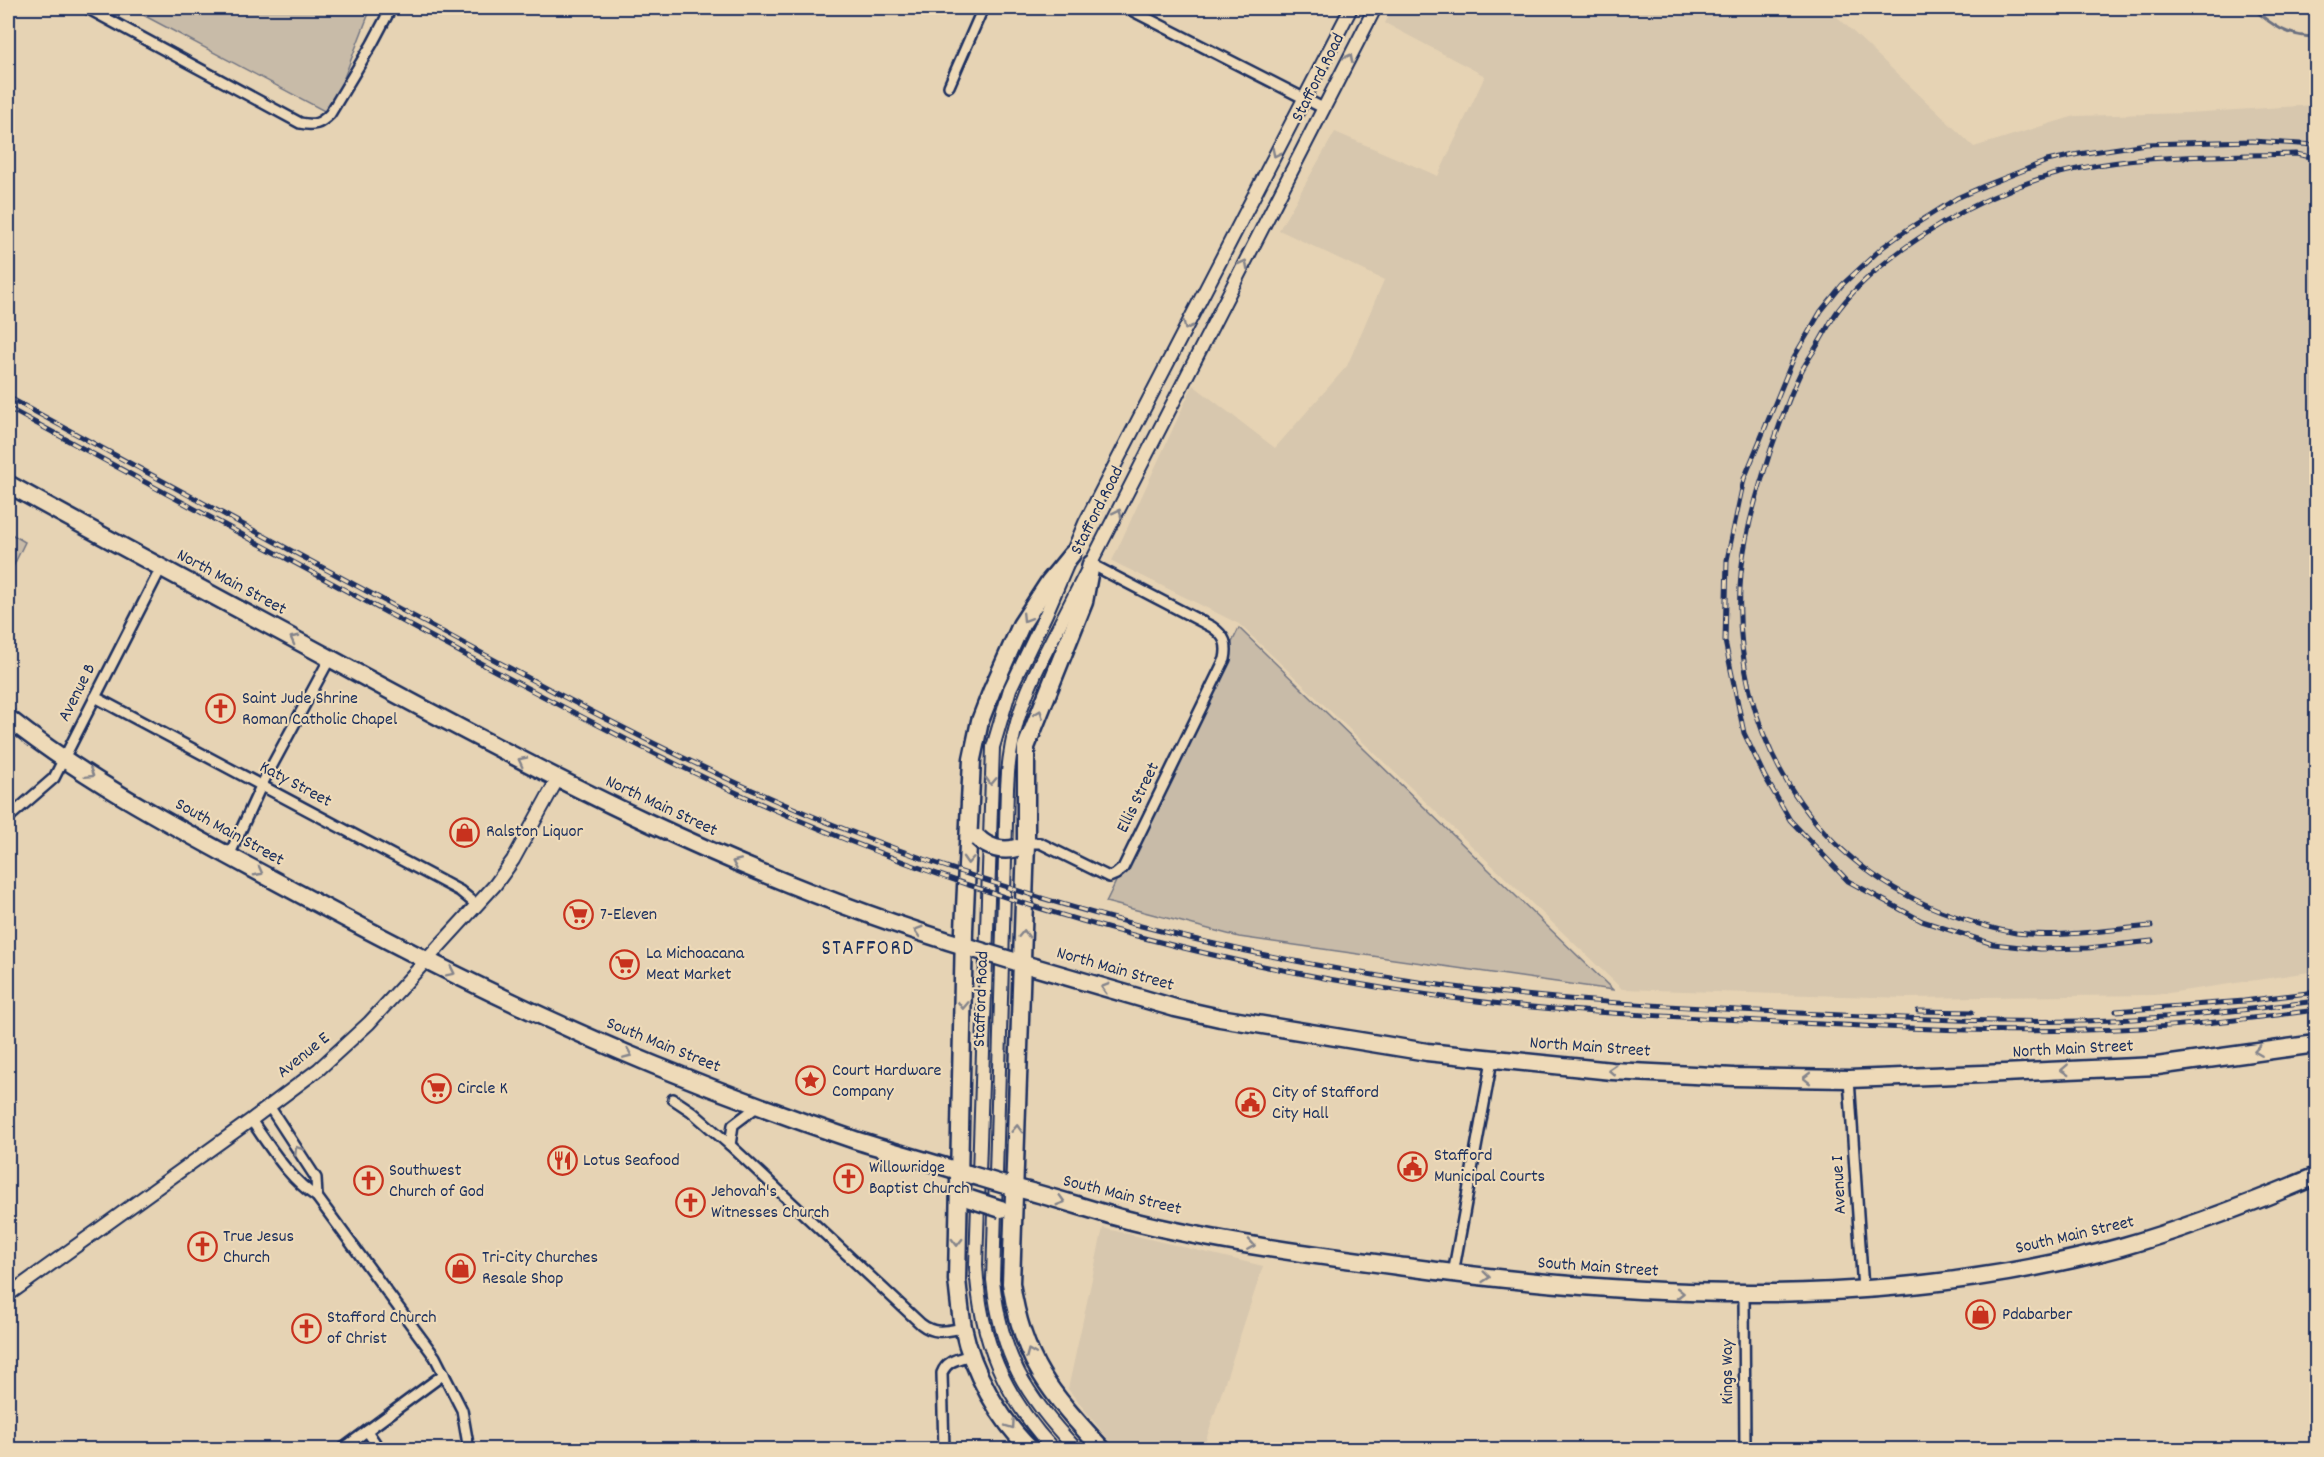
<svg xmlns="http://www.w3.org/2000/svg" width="2324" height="1457" font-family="Dekko,sans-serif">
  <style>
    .built { fill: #d7c7ae }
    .green { fill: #c8bba8; stroke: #727583; stroke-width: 1.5 }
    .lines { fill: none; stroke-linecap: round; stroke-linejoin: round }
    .stream { stroke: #6b7080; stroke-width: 3 }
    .street-casing { stroke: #1b2f5e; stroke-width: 14 }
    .secondary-casing { stroke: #1b2f5e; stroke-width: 16 }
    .highway-casing { stroke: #1b2f5e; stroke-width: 21 }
    .street { stroke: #eedab8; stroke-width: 9 }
    .secondary { stroke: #eedab8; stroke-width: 12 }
    .highway { stroke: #eedab8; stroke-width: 16 }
    .rail-casing { stroke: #1b2f5e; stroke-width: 5 }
    .rail { stroke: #eedab8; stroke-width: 3; stroke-dasharray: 9; stroke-linecap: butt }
    .highway-bridge-casing { stroke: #1b2f5e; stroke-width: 21; stroke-linecap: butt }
    .highway-bridge { stroke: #eedab8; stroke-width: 16 }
    .oneway { stroke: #84848b }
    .labels { text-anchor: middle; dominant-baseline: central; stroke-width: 4.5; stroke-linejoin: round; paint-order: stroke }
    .street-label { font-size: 18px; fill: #1b2f5e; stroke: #eedab8 }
    .poi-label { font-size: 18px; fill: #1b2f5e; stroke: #eedab8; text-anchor: start }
    .quarter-label { font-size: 21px; letter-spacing: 1.5px; fill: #1b2f5e; stroke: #eedab8 }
  </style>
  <rect width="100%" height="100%" fill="#e6d3b4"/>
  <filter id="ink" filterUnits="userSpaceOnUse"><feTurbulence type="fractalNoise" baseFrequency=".0167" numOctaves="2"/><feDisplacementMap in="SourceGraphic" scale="12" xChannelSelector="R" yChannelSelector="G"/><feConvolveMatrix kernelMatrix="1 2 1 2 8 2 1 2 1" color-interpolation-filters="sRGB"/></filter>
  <g filter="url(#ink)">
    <g class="built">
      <polygon points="1394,8 1828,8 1974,147 2075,116 2188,113 2316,105 2316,971 2155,995 1906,998 1622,989 1239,624 1112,561 1193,385 1275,448 1347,366 1384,280 1279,230 1335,132 1438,176 1485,76 1385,23"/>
      <polygon points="1103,1228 1263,1266 1203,1449 1129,1449 1112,1444 1068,1389"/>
    </g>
    <g class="green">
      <polygon points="130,8 371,8 330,114"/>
      <polygon points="8,532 25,542 8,577"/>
      <polygon points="1239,628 1613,990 1239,937 1106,902"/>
    </g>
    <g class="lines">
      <path class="stream" d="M2253,8C2272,26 2289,37 2316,37"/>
      <defs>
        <g id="street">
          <path d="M87,8L300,123C314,126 320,124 330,114L372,44L391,8"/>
          <polyline points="1127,8 1323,108"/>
          <polyline points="949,86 983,8"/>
          <polyline points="95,697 460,891 477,905"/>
          <polyline points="8,818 54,778 161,568"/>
          <path d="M1026,843H1040L1109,877L1116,874L1123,868L1225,659C1228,644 1225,636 1212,627L1091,564"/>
          <polyline points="229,856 261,786 330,658"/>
          <polyline points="1849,1079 1863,1290"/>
          <path d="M673,1099L691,1111L730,1145L921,1324C935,1335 947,1331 963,1328"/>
          <polyline points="269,1106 316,1178 317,1197"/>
          <path d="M251,1120C271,1148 288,1178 317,1197L435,1357L462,1410L469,1450"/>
          <polyline points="730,1145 733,1125 758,1106"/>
          <polyline points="1453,1274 1492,1060"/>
          <polyline points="1744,1294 1745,1450"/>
          <polyline points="367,1431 380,1450"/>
          <polyline points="341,1450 444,1374"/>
          <path d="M944,1450L942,1373C947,1360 959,1359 971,1355"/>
        </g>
        <g id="secondary">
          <polyline points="8,1295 251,1120 319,1069 369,1023 495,885 513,860 557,780"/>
          <path d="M1054,1450C1003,1395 980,1340 976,1265L993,747L1010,689L1046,614L1085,523L1351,8"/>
          <path d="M1077,1450C1025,1395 1001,1356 993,1280L1007,788C1009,738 1021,702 1043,657L1375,8"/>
        </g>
        <g id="highway">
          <path d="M8,484C116,544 226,602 335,661C541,773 748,882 974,949"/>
          <path d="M1091,564L1084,602L1026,747V843L1011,1283C1023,1363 1050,1392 1103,1450"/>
          <path d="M8,718C87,781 179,829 268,877C394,945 522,1011 654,1065C720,1092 787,1117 855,1140C893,1152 931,1162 968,1174"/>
          <polyline points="1010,960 1175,1008 1220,1018 1427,1052 1612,1071 1734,1077 1849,1079 1983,1074 2157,1066 2316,1044"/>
          <path d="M1005,1185C1047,1195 1087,1209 1128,1220C1219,1243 1314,1255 1406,1267C1644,1299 1887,1311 2121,1247C2188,1228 2252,1203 2316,1176"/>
          <path d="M1031,1450C999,1419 972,1371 963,1327C960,1312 959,1296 957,1280L964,930L972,759L980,721L992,690L1021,625L1049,582L1072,554"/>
        </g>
      </defs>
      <use href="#street" class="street-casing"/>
      <use href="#secondary" class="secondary-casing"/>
      <use href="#highway" class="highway-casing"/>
      <use href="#street" class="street"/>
      <use href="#secondary" class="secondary"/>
      <use href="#highway" class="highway"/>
      <defs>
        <g id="rail">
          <path d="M8,397C151,475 295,553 439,630C576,704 712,778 857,834C1039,905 1231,955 1425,983C1542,1000 1660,1006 1779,1012C1881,1017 1982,1023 2085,1021C2162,1019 2240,1011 2316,1001"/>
          <path d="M8,408C144,482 281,555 417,629C540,695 661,761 789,816C1017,914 1263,979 1510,1005C1599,1014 1689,1017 1779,1022C1881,1027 1983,1033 2085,1030C2162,1029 2240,1020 2316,1010"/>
          <path d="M2151,926C2107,930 2060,938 2016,933C1990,929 1965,920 1941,911C1806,858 1734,730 1740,588C1742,540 1757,494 1771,449C1781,422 1789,395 1802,370C1808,359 1815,350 1821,339C1827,329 1832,318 1839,309C1878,258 1955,211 2014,188C2103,152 2201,157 2296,154L2316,158"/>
          <polyline points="2152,941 2088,948 2040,949 1993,944 1922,921 1848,881 1790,820 1765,777 1744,733 1725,641 1727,560 1744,479 1794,357 1821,311 1842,285 1883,247 1908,229 1957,198 1984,186 2047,161 2079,154 2146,144 2252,141 2316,145"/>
          <polyline points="1918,1011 1972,1012"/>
          <polyline points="2116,1011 2244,1001 2316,992"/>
        </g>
      </defs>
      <use href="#rail" class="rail-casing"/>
      <use href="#rail" class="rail"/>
      <defs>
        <g id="highway-bridge">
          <path d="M978,838C988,848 1003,852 1016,848"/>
          <polyline points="974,949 1010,960"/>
          <polyline points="968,1174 1005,1185"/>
          <polyline points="970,1199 1001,1209"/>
        </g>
      </defs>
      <use href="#highway-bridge" class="highway-bridge-casing"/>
      <use href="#highway-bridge" class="highway-bridge"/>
    </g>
    <defs><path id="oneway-chevron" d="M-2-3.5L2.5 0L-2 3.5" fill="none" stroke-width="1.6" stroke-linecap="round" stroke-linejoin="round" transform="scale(1.5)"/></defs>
    <g class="oneway">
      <use href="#oneway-chevron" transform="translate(1349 58) rotate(-63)"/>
      <use href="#oneway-chevron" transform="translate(1276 153) rotate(117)"/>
      <use href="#oneway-chevron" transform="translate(1244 264) rotate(-62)"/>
      <use href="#oneway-chevron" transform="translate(1187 326) rotate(117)"/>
      <use href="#oneway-chevron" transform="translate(1118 513) rotate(-63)"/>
      <use href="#oneway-chevron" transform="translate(1026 618) rotate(122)"/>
      <use href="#oneway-chevron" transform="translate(294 639) rotate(-152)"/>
      <use href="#oneway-chevron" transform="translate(1039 714) rotate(-69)"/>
      <use href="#oneway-chevron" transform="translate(522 761) rotate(-153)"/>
      <use href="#oneway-chevron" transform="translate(90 774) rotate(32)"/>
      <use href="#oneway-chevron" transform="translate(991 781) rotate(92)"/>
      <use href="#oneway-chevron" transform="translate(968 860) rotate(93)"/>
      <use href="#oneway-chevron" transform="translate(736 863) rotate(-156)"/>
      <use href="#oneway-chevron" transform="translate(259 872) rotate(28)"/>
      <use href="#oneway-chevron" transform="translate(918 931) rotate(-163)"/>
      <use href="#oneway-chevron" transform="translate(1024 934) rotate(-88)"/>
      <use href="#oneway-chevron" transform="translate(451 972) rotate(26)"/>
      <use href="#oneway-chevron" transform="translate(1105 988) rotate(-164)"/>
      <use href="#oneway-chevron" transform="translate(963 1005) rotate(92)"/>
      <use href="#oneway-chevron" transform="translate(2258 1051) rotate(172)"/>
      <use href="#oneway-chevron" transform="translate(628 1054) rotate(23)"/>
      <use href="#oneway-chevron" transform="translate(1612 1070) rotate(-176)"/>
      <use href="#oneway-chevron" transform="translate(2065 1070) rotate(177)"/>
      <use href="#oneway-chevron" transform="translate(1807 1078) rotate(-179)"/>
      <use href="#oneway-chevron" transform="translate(1017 1129) rotate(-88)"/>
      <use href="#oneway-chevron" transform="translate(298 1150) rotate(-124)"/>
      <use href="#oneway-chevron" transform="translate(1061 1201) rotate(16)"/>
      <use href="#oneway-chevron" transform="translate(957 1242) rotate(90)"/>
      <use href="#oneway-chevron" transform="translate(1251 1245) rotate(9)"/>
      <use href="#oneway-chevron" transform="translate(1486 1277) rotate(6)"/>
      <use href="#oneway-chevron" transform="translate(1680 1293) rotate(1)"/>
      <use href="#oneway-chevron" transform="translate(1030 1353) rotate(-113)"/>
      <use href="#oneway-chevron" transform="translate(1011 1425) rotate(55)"/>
    </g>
  </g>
  <defs>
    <symbol id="church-ring" viewBox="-11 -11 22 22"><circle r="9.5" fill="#eedab8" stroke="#c8321e" stroke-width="1.5"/><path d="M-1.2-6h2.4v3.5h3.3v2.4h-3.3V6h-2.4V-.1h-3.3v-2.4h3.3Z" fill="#c8321e"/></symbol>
    <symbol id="shop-ring" viewBox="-11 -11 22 22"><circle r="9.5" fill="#eedab8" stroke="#c8321e" stroke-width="1.5"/><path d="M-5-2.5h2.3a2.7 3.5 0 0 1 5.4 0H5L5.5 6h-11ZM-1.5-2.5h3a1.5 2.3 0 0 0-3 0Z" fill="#c8321e"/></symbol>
    <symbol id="supermarket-ring" viewBox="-11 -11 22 22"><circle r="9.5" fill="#eedab8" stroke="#c8321e" stroke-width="1.5"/><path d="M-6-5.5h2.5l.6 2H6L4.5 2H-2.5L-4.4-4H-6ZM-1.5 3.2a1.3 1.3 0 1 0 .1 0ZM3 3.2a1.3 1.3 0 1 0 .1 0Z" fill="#c8321e"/></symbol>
    <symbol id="sight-ring" viewBox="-11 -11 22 22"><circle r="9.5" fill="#eedab8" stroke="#c8321e" stroke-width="1.5"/><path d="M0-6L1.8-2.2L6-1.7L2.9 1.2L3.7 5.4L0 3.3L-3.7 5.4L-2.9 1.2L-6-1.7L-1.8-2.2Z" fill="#c8321e"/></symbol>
    <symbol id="civic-ring" viewBox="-11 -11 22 22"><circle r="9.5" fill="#eedab8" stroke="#c8321e" stroke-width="1.5"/><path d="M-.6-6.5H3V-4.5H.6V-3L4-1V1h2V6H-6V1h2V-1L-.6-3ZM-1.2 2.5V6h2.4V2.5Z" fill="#c8321e"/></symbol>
    <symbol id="restaurant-ring" viewBox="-11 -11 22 22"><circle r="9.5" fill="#eedab8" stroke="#c8321e" stroke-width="1.5"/><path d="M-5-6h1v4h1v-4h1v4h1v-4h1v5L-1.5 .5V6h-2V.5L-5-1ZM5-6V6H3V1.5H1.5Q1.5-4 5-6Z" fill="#c8321e"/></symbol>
  </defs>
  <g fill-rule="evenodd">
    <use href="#church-ring" x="204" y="692" width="33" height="33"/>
    <use href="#shop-ring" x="448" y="816" width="33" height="33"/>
    <use href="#supermarket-ring" x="562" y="898" width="33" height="33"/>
    <use href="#supermarket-ring" x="608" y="948" width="33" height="33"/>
    <use href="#sight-ring" x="794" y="1064" width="33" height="33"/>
    <use href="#supermarket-ring" x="420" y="1072" width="33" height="33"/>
    <use href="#civic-ring" x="1234" y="1086" width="33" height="33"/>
    <use href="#restaurant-ring" x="546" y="1144" width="33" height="33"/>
    <use href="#civic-ring" x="1396" y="1150" width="33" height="33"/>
    <use href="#church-ring" x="832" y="1162" width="33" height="33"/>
    <use href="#church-ring" x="352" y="1164" width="33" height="33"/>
    <use href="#church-ring" x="674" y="1186" width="33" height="33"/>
    <use href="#church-ring" x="186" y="1230" width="33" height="33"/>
    <use href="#shop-ring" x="444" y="1252" width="33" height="33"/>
    <use href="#shop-ring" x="1964" y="1298" width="33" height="33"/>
    <use href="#church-ring" x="290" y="1312" width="33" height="33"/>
  </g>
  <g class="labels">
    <g class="street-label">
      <text transform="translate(1319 78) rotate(-63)">Stafford Road</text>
      <text transform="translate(1098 511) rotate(-63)">Stafford Road</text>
      <text transform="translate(231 583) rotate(28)">North Main Street</text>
      <text transform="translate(78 693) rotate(-63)">Avenue B</text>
      <text transform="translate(295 785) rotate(28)">Katy Street</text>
      <text transform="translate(1139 798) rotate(-64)">Ellis Street</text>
      <text transform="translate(661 807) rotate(25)">North Main Street</text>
      <text transform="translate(229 833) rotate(29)">South Main Street</text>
      <text transform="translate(1115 970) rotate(16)">North Main Street</text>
      <text transform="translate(982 999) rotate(-88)">Stafford Road</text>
      <text transform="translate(663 1046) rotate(22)">South Main Street</text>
      <text transform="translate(1590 1048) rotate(4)">North Main Street</text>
      <text transform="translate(2073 1050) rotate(-3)">North Main Street</text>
      <text transform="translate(304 1056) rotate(-39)">Avenue E</text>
      <text transform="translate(1840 1185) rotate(-93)">Avenue I</text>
      <text transform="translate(1122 1196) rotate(14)">South Main Street</text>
      <text transform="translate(2075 1236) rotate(-13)">South Main Street</text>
      <text transform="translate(1598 1268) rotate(4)">South Main Street</text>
      <text transform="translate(1728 1372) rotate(-90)">Kings Way</text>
    </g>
    <g class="poi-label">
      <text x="242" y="699">Saint Jude Shrine<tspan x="242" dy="21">Roman Catholic Chapel</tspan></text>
      <text x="486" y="832">Ralston Liquor</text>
      <text x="600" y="915">7-Eleven</text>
      <text x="646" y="954">La Michoacana<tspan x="646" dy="21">Meat Market</tspan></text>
      <text x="832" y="1071">Court Hardware<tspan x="832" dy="21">Company</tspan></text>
      <text x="457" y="1089">Circle K</text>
      <text x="1272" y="1093">City of Stafford<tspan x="1272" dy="21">City Hall</tspan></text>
      <text x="1434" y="1156">Stafford<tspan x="1434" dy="21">Municipal Courts</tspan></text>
      <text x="583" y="1161">Lotus Seafood</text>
      <text x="869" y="1168">Willowridge<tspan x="869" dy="21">Baptist Church</tspan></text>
      <text x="389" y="1171">Southwest<tspan x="389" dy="21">Church of God</tspan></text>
      <text x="711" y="1192">Jehovah's<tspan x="711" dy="21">Witnesses Church</tspan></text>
      <text x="223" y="1237">True Jesus<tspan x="223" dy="21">Church</tspan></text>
      <text x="482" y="1258">Tri-City Churches<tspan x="482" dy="21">Resale Shop</tspan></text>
      <text x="2002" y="1315">Pdabarber</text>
      <text x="327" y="1318">Stafford Church<tspan x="327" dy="21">of Christ</tspan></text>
    </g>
    <g class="quarter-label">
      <text x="868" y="950">STAFFORD</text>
    </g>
  </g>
  <rect width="2324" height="1457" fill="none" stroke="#eedab8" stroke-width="30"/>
  <rect x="15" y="15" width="2294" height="1427" fill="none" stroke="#1b2f5e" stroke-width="2" filter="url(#ink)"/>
</svg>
